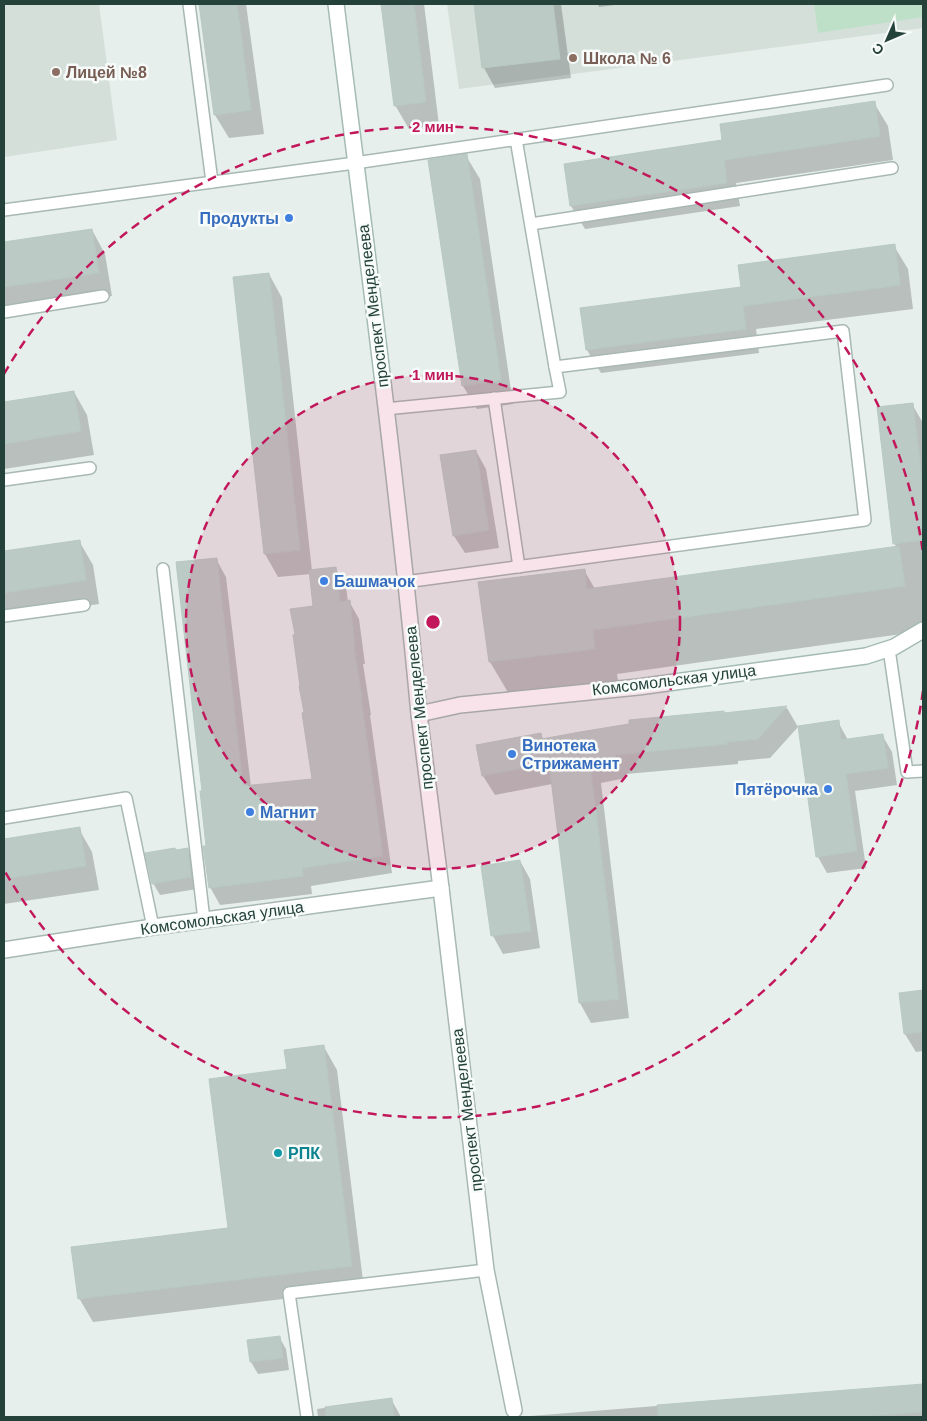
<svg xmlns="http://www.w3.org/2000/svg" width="927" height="1421" font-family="Helvetica,sans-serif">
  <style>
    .built { fill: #d4dfda }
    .green { fill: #bfe0c8 }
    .shadow { fill: #0003 }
    .building { fill: #bbcac4; stroke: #b8c9c2 }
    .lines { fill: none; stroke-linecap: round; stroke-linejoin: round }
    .lane-casing { stroke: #a8b8b2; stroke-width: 14 }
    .street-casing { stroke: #a8b8b2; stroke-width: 18 }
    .secondary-casing { stroke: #a4bbb3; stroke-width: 18 }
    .lane { stroke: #fff; stroke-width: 11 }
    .street { stroke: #fff; stroke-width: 15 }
    .secondary { stroke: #fff; stroke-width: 15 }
    .ring { fill: none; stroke: #c2185b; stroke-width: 2.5; stroke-dasharray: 9 6 }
    .education-dot { fill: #8d6e63; stroke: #f7fbf9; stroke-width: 2 }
    .shop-dot { fill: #3f7fe0; stroke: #f7fbf9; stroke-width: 2 }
    .culture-dot { fill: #0f9aa8; stroke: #f7fbf9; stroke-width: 2 }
    .labels { text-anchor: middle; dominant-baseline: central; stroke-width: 5; stroke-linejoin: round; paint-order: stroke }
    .education-label { font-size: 16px; font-weight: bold; fill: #785e54; stroke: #f7fbf9; text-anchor: start }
    .shop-label { font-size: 16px; font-weight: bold; fill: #366cbe; stroke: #f7fbf9; text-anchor: start }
    .street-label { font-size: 16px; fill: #24423a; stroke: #f7fbf9 }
    .culture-label { font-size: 16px; font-weight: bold; fill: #0d838f; stroke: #f7fbf9; text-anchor: start }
    .centre { fill: #c2185b; stroke: #f7fbf9; stroke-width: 2.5 }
    .ring-label { font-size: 15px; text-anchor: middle; font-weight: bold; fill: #c2185b; stroke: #f7fbf9; stroke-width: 5; stroke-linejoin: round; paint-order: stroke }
  </style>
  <rect width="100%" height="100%" fill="#e6efeb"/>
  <g class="built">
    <polygon points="4,4 99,4 117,140 4,157"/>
    <polygon points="447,4 923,4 923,28 459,89"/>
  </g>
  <polygon class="green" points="814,4 923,4 923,17 818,33"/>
  <g class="shadow">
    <polygon points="200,4 246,4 264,134 229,138 215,115"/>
    <polygon points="382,4 424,4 439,125 409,129 395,105"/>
    <polygon points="475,4 561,4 571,78 495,88 484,68"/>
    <polygon points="598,4 623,4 599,7"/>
    <polygon points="874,103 888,126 893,160 736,183 740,206 585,229 571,206 724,141"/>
    <polygon points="466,156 480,179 513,404 477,409 463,386"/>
    <polygon points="92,230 105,254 112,296 4,313 4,243"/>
    <polygon points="894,246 908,269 913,309 756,329 759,353 601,373 587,350 742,288"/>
    <polygon points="269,274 282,298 312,571 335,568 346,586 348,602 349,601 359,619 365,664 363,664 371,715 370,715 392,873 311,886 312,894 220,905 210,887 204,792 216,559 226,577 251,787 314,780 305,713 315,607 311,574 278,577 265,554"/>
    <polygon points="74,392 87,415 94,455 4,469 4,403"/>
    <polygon points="912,404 923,423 923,587 922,587 923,590 923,631 617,674 620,693 516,706 490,662 480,584 584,570 595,589 897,548 894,543"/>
    <polygon points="476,451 486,469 499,548 465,553 454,536"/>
    <polygon points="79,541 93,565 99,604 4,618 4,553"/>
    <polygon points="787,708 798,727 770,758 738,761 738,764 626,774 626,778 601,783 629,1018 591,1023 580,1003 552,784 495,795 483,776 540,734 544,740 724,714"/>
    <polygon points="838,722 848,740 882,735 892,752 897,785 855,791 866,868 827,873 818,857"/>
    <polygon points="79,829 92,852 99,890 4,904 4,840"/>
    <polygon points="187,850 194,861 197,889 160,895 153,883 175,851"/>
    <polygon points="520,861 530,879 540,948 503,954 493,936 482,867"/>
    <polygon points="923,991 923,1051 916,1052 905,1034 900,994"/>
    <polygon points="324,1047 337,1070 364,1289 93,1322 79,1298 229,1229 288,1070"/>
    <polygon points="279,1337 286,1349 289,1370 258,1374 251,1362 248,1341"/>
    <polygon points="923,1385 923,1417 530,1417 530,1416"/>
    <polygon points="391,1399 401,1417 318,1417 317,1409"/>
  </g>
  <g class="building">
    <polygon points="199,4 237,4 251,110 214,115"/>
    <polygon points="381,4 414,4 426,102 394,106"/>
    <polygon points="474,4 553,4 560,59 482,68"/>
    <polygon points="875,101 880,136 724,160 727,183 570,206 564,164 722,140 720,124"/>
    <polygon points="467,154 501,380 462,386 428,160"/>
    <polygon points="92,229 99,273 4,287 4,242"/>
    <polygon points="895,244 900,285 743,306 746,329 586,350 580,308 741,287 738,265"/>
    <polygon points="269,273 300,550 264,554 233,277"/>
    <polygon points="74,391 81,431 4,444 4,402"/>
    <polygon points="913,403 923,488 923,540 893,544 877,407"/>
    <polygon points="476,450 489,530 453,536 440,455"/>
    <polygon points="80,540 86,580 4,593 4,551"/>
    <polygon points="899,546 905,586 593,630 595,649 489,662 478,582 585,569 587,589"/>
    <polygon points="217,558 243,786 312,779 302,713 304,712 299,686 300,686 293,635 295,634 290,609 313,606 309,570 336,567 340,602 350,600 355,646 354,647 362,698 361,698 383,856 302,868 303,876 209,888 203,846 206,846 200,791 202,791 176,562"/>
    <polygon points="787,706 758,739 727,742 727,744 615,755 616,759 590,763 619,999 579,1003 549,763 482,776 476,745 541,733 542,739 580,732 629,724 629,720 724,711 724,713"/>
    <polygon points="839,720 841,740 883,734 888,768 846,774 857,851 816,857 798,726"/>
    <polygon points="80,827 86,866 4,879 4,839"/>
    <polygon points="175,848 176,850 188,848 191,877 152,884 145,853"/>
    <polygon points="520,860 531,931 491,936 481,866"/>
    <polygon points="923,990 923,1032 904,1034 899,993"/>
    <polygon points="324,1045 352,1266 78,1299 71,1247 228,1228 209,1079 287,1069 284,1050"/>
    <polygon points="280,1336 283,1358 250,1362 247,1340"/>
    <polygon points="923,1384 923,1412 853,1417 658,1417 657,1405"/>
    <polygon points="392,1398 394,1417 326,1417 325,1407"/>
  </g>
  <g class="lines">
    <defs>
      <g id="lane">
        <polyline points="189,4 212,182"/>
        <polyline points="516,139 555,367"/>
        <polyline points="4,210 355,163 887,85"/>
        <polyline points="531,224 892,168"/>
        <polyline points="4,312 103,296"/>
        <polyline points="494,398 519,567"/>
        <polyline points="385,409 560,392 555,367 843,331 865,520 405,582"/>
        <polyline points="4,480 90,468"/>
        <polyline points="163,569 204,920"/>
        <polyline points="4,616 84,605"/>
        <polyline points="889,649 907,772 923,771"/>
        <polyline points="4,818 126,798 153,927"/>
        <polyline points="307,1417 289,1293 486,1270"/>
      </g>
      <g id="street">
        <polyline points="419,714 441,888 486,1270 514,1410"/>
        <polyline points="4,950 153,927 441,888"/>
      </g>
      <path id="secondary" d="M336,4C365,240 397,477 419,714L460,705L638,687L866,656L894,647L923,630"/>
    </defs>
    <use href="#lane" class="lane-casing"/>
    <use href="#street" class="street-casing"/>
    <use href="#secondary" class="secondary-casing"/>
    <use href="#lane" class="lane"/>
    <use href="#street" class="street"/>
    <use href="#secondary" class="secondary"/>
  </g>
  <circle cx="433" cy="622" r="247" fill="#c2185b" fill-opacity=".12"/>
  <g class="ring">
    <circle cx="433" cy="622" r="247"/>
    <path d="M923 691A495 495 0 0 1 4 870M4 374A495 495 0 0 1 923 553"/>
  </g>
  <g class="education-dot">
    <circle cx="573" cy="58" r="5"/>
    <circle cx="56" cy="72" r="5"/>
  </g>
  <g class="shop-dot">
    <circle cx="289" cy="218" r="5"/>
    <circle cx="324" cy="581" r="5"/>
    <circle cx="512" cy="754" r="5"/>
    <circle cx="828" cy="789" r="5"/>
    <circle cx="250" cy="812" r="5"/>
  </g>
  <circle class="culture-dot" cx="278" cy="1153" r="5"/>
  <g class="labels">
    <g class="education-label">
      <text x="583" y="58">Школа № 6</text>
      <text x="66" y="72">Лицей №8</text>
    </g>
    <g class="shop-label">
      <text x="279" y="218" text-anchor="end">Продукты</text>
      <text x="334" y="581">Башмачок</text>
      <text x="522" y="745">Винотека<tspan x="522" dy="18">Стрижамент</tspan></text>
      <text x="818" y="789" text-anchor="end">Пятёрочка</text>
      <text x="260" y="812">Магнит</text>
    </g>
    <g class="street-label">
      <text transform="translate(373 306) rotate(-97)">проспект Менделеева</text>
      <text transform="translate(674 680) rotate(-7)">Комсомольская улица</text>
      <text transform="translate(419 708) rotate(-96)">проспект Менделеева</text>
      <text transform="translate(222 918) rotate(-8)">Комсомольская улица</text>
      <text transform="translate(467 1110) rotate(-97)">проспект Менделеева</text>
    </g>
    <g class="culture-label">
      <text x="288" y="1153">РПК</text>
    </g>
  </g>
  <circle cx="433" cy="622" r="8" class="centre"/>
  <g class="ring-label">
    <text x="433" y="132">2 мин</text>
    <text x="433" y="380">1 мин</text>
  </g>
  <rect width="927" height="1421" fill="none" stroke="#24423a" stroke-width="10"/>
  <g transform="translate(887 40) rotate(225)" stroke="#f7fbf9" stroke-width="4" paint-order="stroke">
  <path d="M0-4L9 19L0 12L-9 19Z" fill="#24423a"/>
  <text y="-8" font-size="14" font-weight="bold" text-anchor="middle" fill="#24423a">С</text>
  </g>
</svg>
